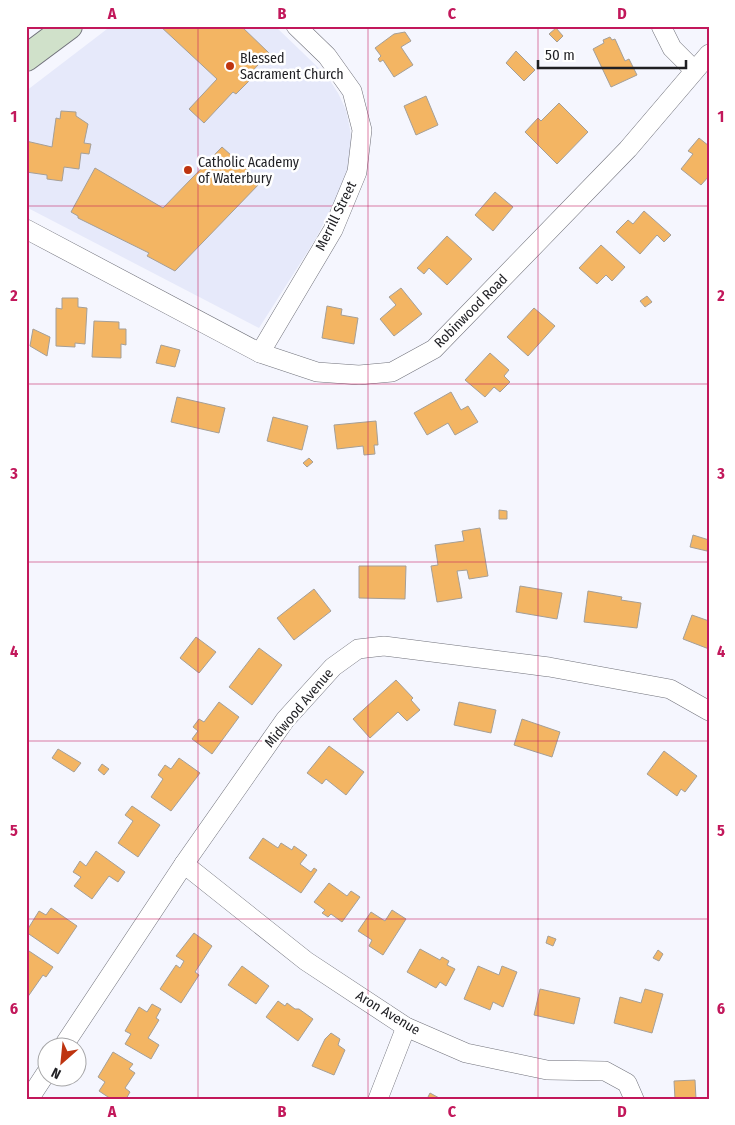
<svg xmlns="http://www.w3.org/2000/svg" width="735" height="1125" font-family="'Fira Sans Condensed',sans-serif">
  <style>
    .built { fill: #e6e9fa }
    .building { fill: #f3b563; stroke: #a59f97 }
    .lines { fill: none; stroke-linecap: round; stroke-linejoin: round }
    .street-casing { stroke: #71727b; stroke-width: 20 }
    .secondary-casing { stroke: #71727b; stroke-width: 28 }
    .street { stroke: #fff; stroke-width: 19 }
    .secondary { stroke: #d0e1ca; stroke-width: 26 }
    .grid { fill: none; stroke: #c2185b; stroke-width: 1; stroke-opacity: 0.55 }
    .poi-dot { fill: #be3410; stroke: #fff; stroke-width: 2 }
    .labels { text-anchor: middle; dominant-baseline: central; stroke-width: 5; stroke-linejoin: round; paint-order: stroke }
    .poi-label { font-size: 14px; fill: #1f1f23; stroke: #fff; text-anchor: start }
    .street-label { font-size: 14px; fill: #1f1f23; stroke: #fff }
    .neatline { fill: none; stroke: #c2185b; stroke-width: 2 }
    .grid-label { font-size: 16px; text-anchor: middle; font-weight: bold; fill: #c2185b }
  </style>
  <rect width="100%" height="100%" fill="#f5f6fe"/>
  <polygon class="built" points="111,26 275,26 327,76 338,93 346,110 350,129 352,148 347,178 315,240 259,328 26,207 26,91"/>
  <g class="building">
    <polygon points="160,26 241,26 269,53 246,78 249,81 236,94 233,92 204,123 189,109 217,79"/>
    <polygon points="556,28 563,36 557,42 549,34"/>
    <polygon points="405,32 411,41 401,47 413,65 394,77 383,60 380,62 378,59 381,56 375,48 394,34"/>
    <polygon points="610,37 612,40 615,39 625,61 629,59 637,75 611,87 593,49 604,43 603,40"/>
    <polygon points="516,51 535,70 524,81 506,63"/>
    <polygon points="426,96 438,125 416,135 404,106"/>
    <polygon points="559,103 588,132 557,164 525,132 538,118 541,121"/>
    <polygon points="61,111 76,112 76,116 88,124 84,143 91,144 89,154 81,153 79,169 64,167 62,181 47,179 47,175 26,172 26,141 52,147 56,118 60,119"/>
    <polygon points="699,138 709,146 709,176 701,185 681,169 693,154 688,151"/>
    <polygon points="222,147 261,182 175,271 147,256 149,253 78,218 78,216 71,212 95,168 163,208"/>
    <polygon points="495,192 513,207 493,231 475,215"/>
    <polygon points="644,211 671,235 664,242 657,235 640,254 616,232 628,220 633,224"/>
    <polygon points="447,236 472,259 447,285 429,268 424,274 417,268"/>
    <polygon points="601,245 625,267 612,281 606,275 597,284 579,268"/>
    <polygon points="401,288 422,314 394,336 380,319 396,305 389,297"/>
    <polygon points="647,296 652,302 645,307 640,301"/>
    <polygon points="62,298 78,298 78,307 87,308 85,344 75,343 75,347 56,346 56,308 62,309"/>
    <polygon points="327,306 342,309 341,315 358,318 354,344 322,338"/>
    <polygon points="534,308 555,326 528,356 507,337"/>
    <polygon points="94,321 119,322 119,329 126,329 126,345 121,344 121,358 92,357"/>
    <polygon points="33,329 50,337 47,356 30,346"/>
    <polygon points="161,345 180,350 175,367 156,363"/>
    <polygon points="490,353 509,370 504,376 510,382 500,392 494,387 485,397 465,380"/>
    <polygon points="451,392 461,410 468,406 478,422 455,435 448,423 427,435 414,413"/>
    <polygon points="177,397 225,408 219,433 171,422"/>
    <polygon points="273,417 308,426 302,450 267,441"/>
    <polygon points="376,421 378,445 374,445 375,454 364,455 363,446 337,449 334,425"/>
    <polygon points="309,458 313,462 307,467 303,463"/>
    <polygon points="499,510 507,511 507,519 499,519"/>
    <polygon points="480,528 488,576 469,579 467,570 457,571 462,598 437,602 431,566 438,565 435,545 464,541 462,531"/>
    <polygon points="693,535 709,540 707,551 690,547"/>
    <polygon points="359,566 406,566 405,599 359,598"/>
    <polygon points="520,586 562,593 557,619 516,612"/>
    <polygon points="314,589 331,611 294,640 277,618"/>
    <polygon points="588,591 622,597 621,600 641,603 637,628 584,622"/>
    <polygon points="692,615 709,621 709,649 683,639"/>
    <polygon points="196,637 216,652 199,673 180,658"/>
    <polygon points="259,648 282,665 252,705 229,687"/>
    <polygon points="396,680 413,698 411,700 420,710 407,721 398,712 370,738 353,719"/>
    <polygon points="219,702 239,717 212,754 192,739 198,731 193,727 199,719 204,722"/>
    <polygon points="459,702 496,710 491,733 454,725"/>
    <polygon points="522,719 560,732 552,757 514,745"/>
    <polygon points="329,746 364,772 346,795 326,779 322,784 307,773"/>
    <polygon points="58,749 81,763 74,772 52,758"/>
    <polygon points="664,751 697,776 685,792 681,789 677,796 647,774"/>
    <polygon points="179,758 200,773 171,811 151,797 163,779 158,775 165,765 171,769"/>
    <polygon points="102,764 109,769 104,775 98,770"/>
    <polygon points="132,806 160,825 138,857 118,843 133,821 125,815"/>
    <polygon points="263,838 278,848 281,843 292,850 294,846 307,855 300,864 311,872 314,868 317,870 301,893 249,858"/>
    <polygon points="96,851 125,872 118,882 109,876 92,899 74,886 81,877 73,872 80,861 86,866"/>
    <polygon points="329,883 347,896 351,891 360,897 342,922 331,914 328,917 322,913 325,910 314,902"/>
    <polygon points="51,908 77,926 58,954 26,932 39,911 46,915"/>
    <polygon points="392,910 406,919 383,955 369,946 372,940 358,931 371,912 385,921"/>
    <polygon points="194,933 212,946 195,972 199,975 181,1003 160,989 176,965 180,968 184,961 176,956"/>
    <polygon points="548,936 556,939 553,946 546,943"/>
    <polygon points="420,949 440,960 442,957 449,961 447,965 455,969 446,986 440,982 436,988 407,972"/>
    <polygon points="658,950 663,954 659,961 653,958"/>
    <polygon points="29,951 53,967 46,977 43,975 27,998 26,954"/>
    <polygon points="242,966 269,986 256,1004 228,985"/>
    <polygon points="478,966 499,975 502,966 517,972 503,1007 493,1002 490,1010 464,999"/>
    <polygon points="540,989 580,998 574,1024 534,1015"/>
    <polygon points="645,989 663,994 652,1033 614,1023 620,997 641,1003"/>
    <polygon points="278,1001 285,1006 287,1003 295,1009 299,1009 313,1019 298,1041 266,1017"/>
    <polygon points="152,1004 161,1009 156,1018 159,1020 148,1038 159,1045 151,1059 125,1044 131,1034 125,1031 139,1007 147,1012"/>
    <polygon points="331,1033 340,1039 338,1045 345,1050 334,1075 312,1066 325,1039"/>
    <polygon points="113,1052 133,1064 129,1069 135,1073 125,1088 130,1092 126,1099 111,1099 99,1091 105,1082 98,1077"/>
    <polygon points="695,1080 696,1099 675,1099 674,1081"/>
    <polygon points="430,1093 441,1099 427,1099"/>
  </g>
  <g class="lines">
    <defs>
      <g id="street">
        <polyline points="661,26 672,48 694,70"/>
        <polyline points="26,229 260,353 317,372 359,375 392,372 434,349 628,149 709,54"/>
        <polyline points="260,353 333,230 357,172 362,130 352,91 327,56 296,26"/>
        <polyline points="184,864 306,961 406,1027 466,1053 547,1070 605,1071 627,1083 634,1099"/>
        <polyline points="62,1048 184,864 285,720 333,667 358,649 384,646 549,667 670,689 709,711"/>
        <polyline points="29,1099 48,1070"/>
        <polyline points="378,1099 406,1027"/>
      </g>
      <polyline id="secondary" points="26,58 69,26"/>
    </defs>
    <use href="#street" class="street-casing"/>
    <use href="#secondary" class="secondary-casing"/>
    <use href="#street" class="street"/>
    <use href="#secondary" class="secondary"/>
  </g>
  <path class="grid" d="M198,26V1099M368,26V1099M538,26V1099M26,206H709M26,384H709M26,562H709M26,741H709M26,919H709"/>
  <g class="poi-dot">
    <circle cx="230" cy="66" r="5"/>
    <circle cx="188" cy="170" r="5"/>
  </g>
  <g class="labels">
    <g class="poi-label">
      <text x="240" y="58">Blessed<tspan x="240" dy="16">Sacrament Church</tspan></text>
      <text x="198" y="162">Catholic Academy<tspan x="198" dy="16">of Waterbury</tspan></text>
    </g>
    <g class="street-label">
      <text transform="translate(336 216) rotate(-64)">Merrill Street</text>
      <text transform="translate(471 311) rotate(-45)">Robinwood Road</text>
      <text transform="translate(299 708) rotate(-50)">Midwood Avenue</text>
      <text transform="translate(388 1013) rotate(31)">Aron Avenue</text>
    </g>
  </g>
  <rect width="735" height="1125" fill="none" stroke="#ffffff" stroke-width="55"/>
  <g transform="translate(62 1062) rotate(207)"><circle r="24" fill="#ffffff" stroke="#a5a5a7"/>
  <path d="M0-4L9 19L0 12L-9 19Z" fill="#be3410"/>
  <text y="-8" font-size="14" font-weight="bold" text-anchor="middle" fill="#1f1f23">N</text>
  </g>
  <path d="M538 60v8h148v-8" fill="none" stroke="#1f1f23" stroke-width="2.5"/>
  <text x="545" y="60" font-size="15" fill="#1f1f23" stroke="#ffffff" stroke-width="4" paint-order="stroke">50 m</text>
  <rect x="28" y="28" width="680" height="1070" class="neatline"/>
  <g class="grid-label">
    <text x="112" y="19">A</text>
    <text x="282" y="19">B</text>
    <text x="452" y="19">C</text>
    <text x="622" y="19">D</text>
    <text x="14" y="122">1</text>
    <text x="721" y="122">1</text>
    <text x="14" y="301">2</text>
    <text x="721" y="301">2</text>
    <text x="14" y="479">3</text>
    <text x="721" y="479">3</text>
    <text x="14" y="657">4</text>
    <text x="721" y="657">4</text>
    <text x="14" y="836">5</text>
    <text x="721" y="836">5</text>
    <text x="14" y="1014">6</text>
    <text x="721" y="1014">6</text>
    <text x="112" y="1117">A</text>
    <text x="282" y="1117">B</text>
    <text x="452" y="1117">C</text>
    <text x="622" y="1117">D</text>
  </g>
</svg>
